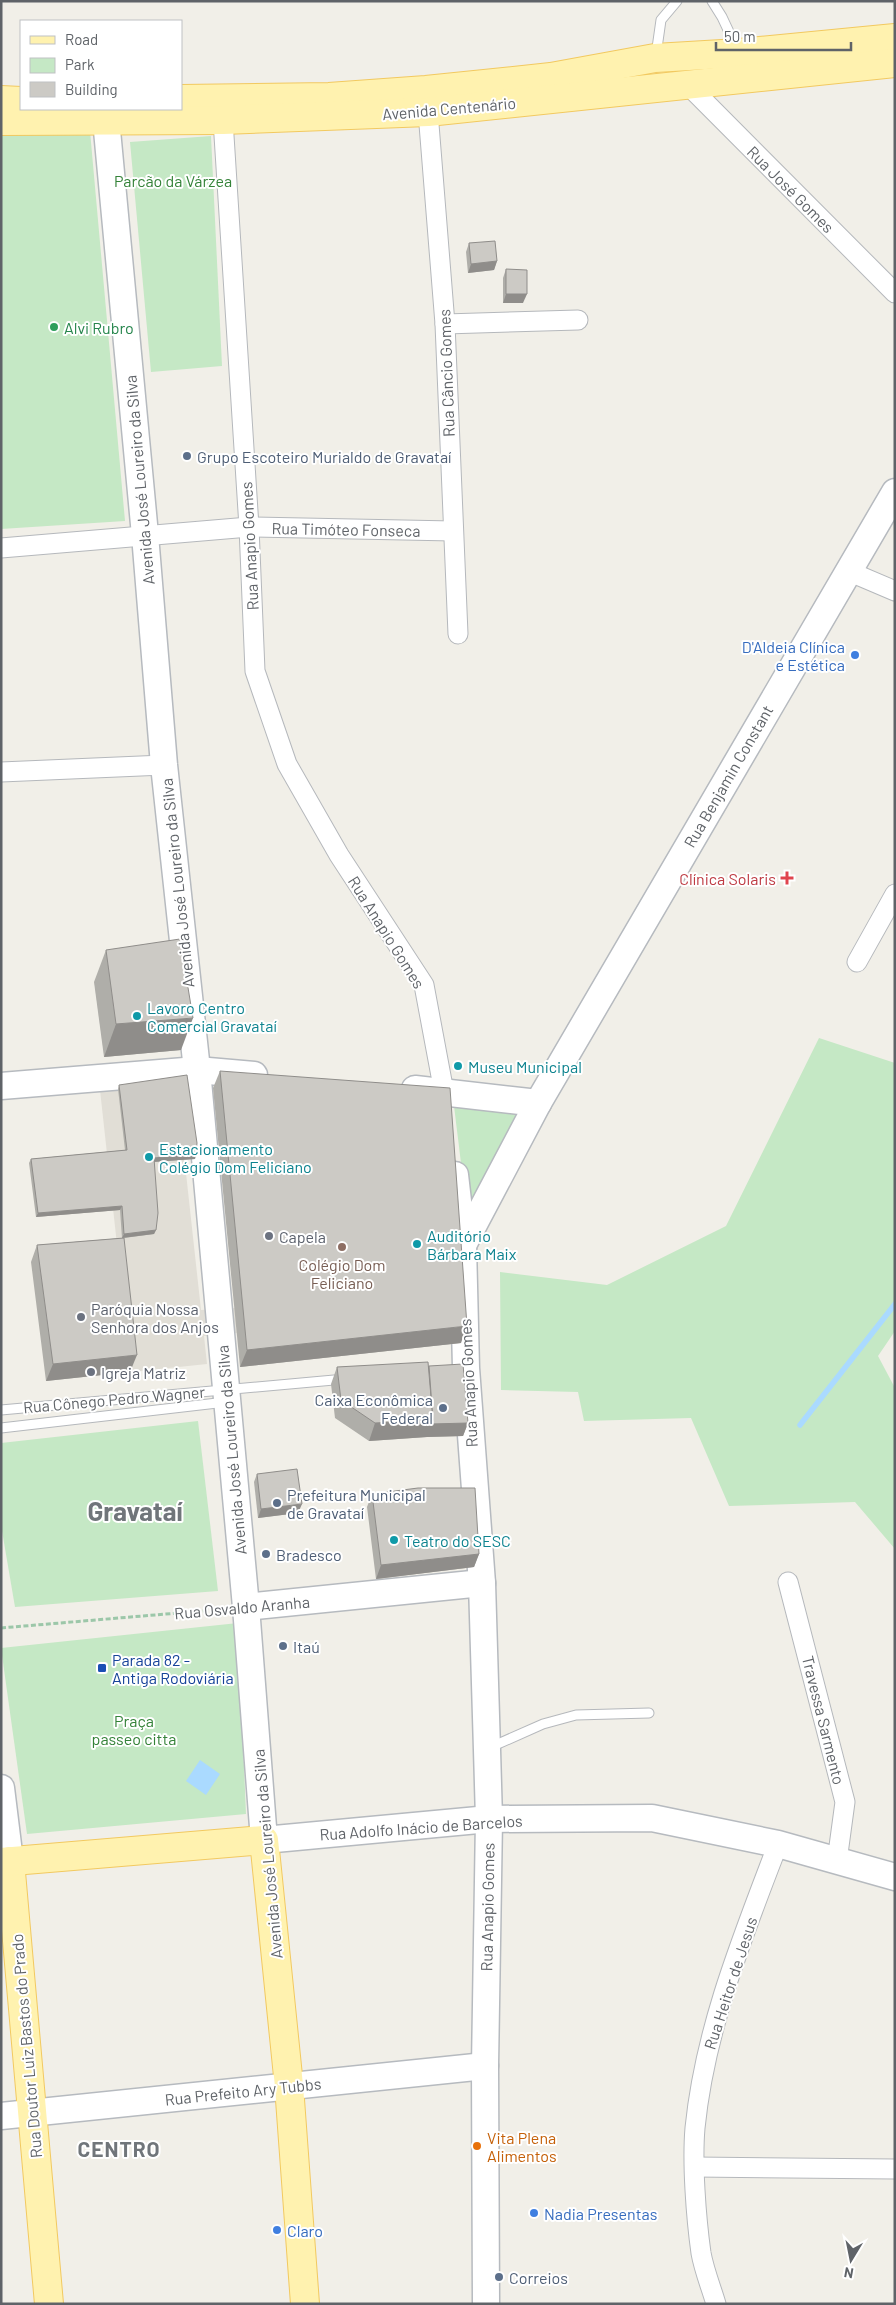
<svg xmlns="http://www.w3.org/2000/svg" width="896" height="2305" font-family="Barlow,sans-serif">
  <style>
    .education { fill: #e1ded6 }
    .green { fill: #c5e8c5 }
    .water { fill: #aadaff }
    .lines { fill: none; stroke-linecap: round; stroke-linejoin: round }
    .stream { stroke: #aadaff; stroke-width: 5.5 }
    .lane-casing { stroke: #b5b8bc; stroke-width: 11 }
    .street-casing { stroke: #b5b8bc; stroke-width: 21 }
    .secondary-casing { stroke: #b6babf; stroke-width: 29 }
    .primary-casing { stroke: #f2c960; stroke-width: 30 }
    .path { stroke: #9cc7a9; stroke-width: 3; stroke-dasharray: 5 2.5; stroke-linecap: butt }
    .lane { stroke: #fff; stroke-width: 9 }
    .street { stroke: #fff; stroke-width: 19 }
    .secondary { stroke: #fff; stroke-width: 26 }
    .primary { stroke: #fff2af; stroke-width: 28 }
    .wall { fill: #afaea9 }
    .shaded-wall { fill: #8f8d8a }
    .building { fill: #cccac5; stroke: #8f8d8a }
    .leisure-dot { fill: #2e9e5b; stroke: #fff; stroke-width: 2 }
    .service-dot { fill: #5c6f8a; stroke: #fff; stroke-width: 2 }
    .shop-dot { fill: #3f7fe0; stroke: #fff; stroke-width: 2 }
    .health-dot { fill: #e0444e; stroke: #fff; stroke-width: 2 }
    .culture-dot { fill: #0f9aa8; stroke: #fff; stroke-width: 2 }
    .worship-dot { fill: #6b7280; stroke: #fff; stroke-width: 2 }
    .education-dot { fill: #8d6e63; stroke: #fff; stroke-width: 2 }
    .transit-dot { fill: #1a4fb4; stroke: #fff; stroke-width: 2 }
    .food-dot { fill: #e8710a; stroke: #fff; stroke-width: 2 }
    .labels { text-anchor: middle; dominant-baseline: central; stroke-width: 4; stroke-linejoin: round; paint-order: stroke }
    .street-label { font-size: 16px; fill: #5f6368; stroke: #fff }
    .park-label { font-size: 16px; fill: #348238; stroke: #fff }
    .leisure-label { font-size: 16px; fill: #27864d; stroke: #fff; text-anchor: start }
    .service-label { font-size: 16px; fill: #4e5e75; stroke: #fff; text-anchor: start }
    .shop-label { font-size: 16px; fill: #366cbe; stroke: #fff; text-anchor: start }
    .health-label { font-size: 16px; fill: #be3a42; stroke: #fff; text-anchor: end }
    .culture-label { font-size: 16px; fill: #0d838f; stroke: #fff; text-anchor: start }
    .worship-label { font-size: 16px; fill: #5b616d; stroke: #fff; text-anchor: start }
    .education-label { font-size: 16px; fill: #785e54; stroke: #fff }
    .transit-label { font-size: 16px; fill: #164399; stroke: #fff; text-anchor: start }
    .food-label { font-size: 16px; fill: #c56008; stroke: #fff; text-anchor: start }
    .district-label { font-size: 21px; font-weight: bold; letter-spacing: 1px; fill: #70757a; stroke: #fff }
    .town-label { font-size: 26px; font-weight: bold; fill: #70757a; stroke: #fff }
  </style>
  <rect width="100%" height="100%" fill="#f1efe8"/>
  <polygon class="education" points="176,1082 201,1310 235,1308 237,1333 204,1336 207,1364 131,1372 100,1090"/>
  <g class="green">
    <polygon points="90,131 125,521 1,529 1,133"/>
    <polygon points="211,136 222,366 151,372 130,142"/>
    <polygon points="819,1038 895,1063 895,1331 878,1356 895,1388 895,1549 855,1502 729,1506 691,1418 584,1421 578,1392 501,1390 500,1272 607,1285 726,1226"/>
    <polygon points="454,1106 524,1114 468,1220"/>
    <polygon points="198,1421 218,1591 15,1607 1,1525 1,1443"/>
    <polygon points="238,1623 246,1814 27,1834 1,1648"/>
  </g>
  <polygon class="water" points="200,1760 220,1774 206,1795 186,1781"/>
  <g class="lines">
    <polyline class="stream" points="800,1425 895,1304"/>
    <defs>
      <g id="lane">
        <polyline points="712,1 722,17 737,49"/>
        <polyline points="656,55 661,20 677,1"/>
        <polyline points="1,1410 345,1379"/>
        <polyline points="1,1428 226,1402"/>
        <polyline points="491,1747 543,1724 576,1715 649,1713"/>
      </g>
      <g id="street">
        <polyline points="687,84 895,293"/>
        <polyline points="428,112 445,324 458,634"/>
        <polyline points="223,120 249,527 255,671 287,764 339,855 424,985 444,1092"/>
        <polyline points="445,324 578,320"/>
        <polyline points="1,548 249,527 453,531"/>
        <polyline points="848,571 895,591"/>
        <polyline points="1,772 164,765"/>
        <polyline points="857,962 895,894"/>
        <polyline points="788,1582 845,1802 837,1861"/>
        <polyline points="695,2167 895,2169"/>
        <path d="M716,2304C711,2287 704,2270 701,2253C696,2217 692,2163 695,2128C705,2028 743,1936 778,1844"/>
      </g>
      <g id="secondary">
        <polyline points="105,109 145,535 164,765 197,1070 246,1607 264,1840 489,1819 652,1818 778,1844 895,1877"/>
        <polyline points="1,1086 197,1070 254,1075"/>
        <polyline points="415,1089 538,1103"/>
        <polyline points="455,1175 463,1245 466,1368 482,1583 487,1750 489,1819 485,2066 486,2304"/>
        <polyline points="463,1245 538,1103 895,492"/>
        <polyline points="246,1607 482,1583"/>
        <polyline points="1,1788 10,1861"/>
        <polyline points="1,2116 485,2066"/>
      </g>
      <g id="primary">
        <polyline points="181,99 329,97 426,90 551,77 655,58 739,53 895,38"/>
        <polyline points="1,100 21,101"/>
        <polyline points="1,121 223,120 428,112 895,63"/>
        <polyline points="10,1861 49,2304"/>
        <polyline points="1,1862 264,1840 289,2086 305,2304"/>
      </g>
    </defs>
    <use href="#lane" class="lane-casing"/>
    <use href="#street" class="street-casing"/>
    <use href="#secondary" class="secondary-casing"/>
    <use href="#primary" class="primary-casing"/>
    <polyline class="path" points="1,1628 225,1609"/>
    <use href="#lane" class="lane"/>
    <use href="#street" class="street"/>
    <use href="#secondary" class="secondary"/>
    <use href="#primary" class="primary"/>
  </g>
  <g class="wall">
    <polygon points="469,243 497,261 494,270 468,273 466,252"/>
    <polygon points="506,269 523,303 503,303 503,278"/>
    <polygon points="106,950 181,1050 104,1057 94,982"/>
    <polygon points="220,1071 461,1343 240,1367 213,1088"/>
    <polygon points="119,1085 196,1154 195,1159 154,1162 156,1230 154,1234 124,1238 130,1372 46,1381 31,1262 37,1245 122,1238 120,1210 36,1217 29,1163 31,1159 125,1150 118,1089"/>
    <polygon points="429,1366 468,1423 463,1436 427,1437 369,1441 335,1418 331,1384 337,1367"/>
    <polygon points="257,1474 298,1513 258,1518 254,1482"/>
    <polygon points="372,1494 479,1554 474,1567 376,1579 367,1507"/>
  </g>
  <g class="shaded-wall">
    <polygon points="497,261 494,270 468,273 471,264"/>
    <polygon points="506,294 527,294 523,303 503,303"/>
    <polygon points="193,1018 181,1050 104,1057 116,1024"/>
    <polygon points="196,1154 195,1159 152,1162 154,1158"/>
    <polygon points="122,1206 120,1210 36,1217 38,1213"/>
    <polygon points="156,1230 154,1234 122,1238 124,1234"/>
    <polygon points="467,1326 461,1343 240,1367 247,1350"/>
    <polygon points="137,1355 130,1372 46,1381 53,1364"/>
    <polygon points="433,1420 468,1423 463,1436 427,1437 369,1441 375,1423"/>
    <polygon points="302,1504 298,1513 258,1518 261,1509"/>
    <polygon points="479,1554 474,1567 376,1579 381,1565"/>
  </g>
  <g class="building">
    <polygon points="495,241 497,261 471,264 469,243"/>
    <polygon points="506,269 527,270 527,294 506,294"/>
    <polygon points="180,939 193,1018 116,1024 106,950"/>
    <polygon points="220,1071 450,1088 467,1326 247,1350"/>
    <polygon points="187,1075 197,1143 196,1154 154,1158 158,1213 156,1230 124,1234 122,1206 38,1213 31,1159 127,1150 119,1085"/>
    <polygon points="124,1238 137,1355 53,1364 37,1245"/>
    <polygon points="428,1362 433,1420 375,1423 341,1400 337,1367"/>
    <polygon points="463,1364 468,1423 431,1424 433,1420 429,1366"/>
    <polygon points="297,1469 302,1504 261,1509 257,1474"/>
    <polygon points="418,1488 475,1488 479,1554 381,1565 372,1494"/>
  </g>
  <circle class="leisure-dot" cx="54" cy="327" r="5"/>
  <g class="service-dot">
    <circle cx="187" cy="456" r="5"/>
    <circle cx="443" cy="1408" r="5"/>
    <circle cx="277" cy="1503" r="5"/>
    <circle cx="266" cy="1554" r="5"/>
    <circle cx="283" cy="1646" r="5"/>
    <circle cx="499" cy="2277" r="5"/>
  </g>
  <g class="shop-dot">
    <circle cx="855" cy="655" r="5"/>
    <circle cx="534" cy="2213" r="5"/>
    <circle cx="277" cy="2230" r="5"/>
  </g>
  <path class="health-dot" d="M784.5 870.5h5v5h5v5h-5v5h-5v-5h-5v-5h5z"/>
  <g class="culture-dot">
    <circle cx="137" cy="1016" r="5"/>
    <circle cx="458" cy="1066" r="5"/>
    <circle cx="149" cy="1157" r="5"/>
    <circle cx="417" cy="1244" r="5"/>
    <circle cx="394" cy="1540" r="5"/>
  </g>
  <g class="worship-dot">
    <circle cx="269" cy="1236" r="5"/>
    <circle cx="81" cy="1317" r="5"/>
    <circle cx="91" cy="1372" r="5"/>
  </g>
  <circle class="education-dot" cx="342" cy="1247" r="5"/>
  <rect class="transit-dot" x="97" y="1663" width="10" height="10" rx="2.5"/>
  <circle class="food-dot" cx="477" cy="2146" r="5"/>
  <g class="labels">
    <g class="street-label">
      <text transform="translate(449 108) rotate(-5)">Avenida Centenário</text>
      <text transform="translate(791 189) rotate(45)">Rua José Gomes</text>
      <text transform="translate(446 373) rotate(-92)">Rua Câncio Gomes</text>
      <text transform="translate(139 480) rotate(-95)">Avenida José Loureiro da Silva</text>
      <text transform="translate(346 529) rotate(1)">Rua Timóteo Fonseca</text>
      <text transform="translate(249 546) rotate(-93)">Rua Anapio Gomes</text>
      <text transform="translate(728 776) rotate(-60)">Rua Benjamin Constant</text>
      <text transform="translate(177 883) rotate(-96)">Avenida José Loureiro da Silva</text>
      <text transform="translate(387 932) rotate(58)">Rua Anapio Gomes</text>
      <text transform="translate(468 1383) rotate(-93)">Rua Anapio Gomes</text>
      <text transform="translate(114 1399) rotate(-5)">Rua Cônego Pedro Wagner</text>
      <text transform="translate(231 1450) rotate(-95)">Avenida José Loureiro da Silva</text>
      <text transform="translate(242 1607) rotate(-5)">Rua Osvaldo Aranha</text>
      <text transform="translate(824 1720) rotate(76)">Travessa Sarmento</text>
      <text transform="translate(421 1827) rotate(-4)">Rua Adolfo Inácio de Barcelos</text>
      <text transform="translate(267 1854) rotate(-95)">Avenida José Loureiro da Silva</text>
      <text transform="translate(487 1907) rotate(-89)">Rua Anapio Gomes</text>
      <text transform="translate(730 1983) rotate(-72)">Rua Heitor de Jesus</text>
      <text transform="translate(26 2046) rotate(-95)">Rua Doutor Luiz Bastos do Prado</text>
      <text transform="translate(243 2091) rotate(-6)">Rua Prefeito Ary Tubbs</text>
    </g>
    <g class="park-label">
      <text x="173" y="180">Parcão da Várzea</text>
      <text x="134" y="1720">Praça<tspan x="134" dy="18">passeo citta</tspan></text>
    </g>
    <g class="leisure-label">
      <text x="64" y="327">Alvi Rubro</text>
    </g>
    <g class="service-label">
      <text x="197" y="456">Grupo Escoteiro Murialdo de Gravataí</text>
      <text x="433" y="1399" text-anchor="end">Caixa Econômica<tspan x="433" dy="18">Federal</tspan></text>
      <text x="287" y="1494">Prefeitura Municipal<tspan x="287" dy="18">de Gravataí</tspan></text>
      <text x="276" y="1554">Bradesco</text>
      <text x="293" y="1646">Itaú</text>
      <text x="509" y="2277">Correios</text>
    </g>
    <g class="shop-label">
      <text x="845" y="646" text-anchor="end">D'Aldeia Clínica<tspan x="845" dy="18">e Estética</tspan></text>
      <text x="544" y="2213">Nadia Presentas</text>
      <text x="287" y="2230">Claro</text>
    </g>
    <g class="health-label">
      <text x="776" y="878">Clínica Solaris</text>
    </g>
    <g class="culture-label">
      <text x="147" y="1007">Lavoro Centro<tspan x="147" dy="18">Comercial Gravataí</tspan></text>
      <text x="468" y="1066">Museu Municipal</text>
      <text x="159" y="1148">Estacionamento<tspan x="159" dy="18">Colégio Dom Feliciano</tspan></text>
      <text x="427" y="1235">Auditório<tspan x="427" dy="18">Bárbara Maix</tspan></text>
      <text x="404" y="1540">Teatro do SESC</text>
    </g>
    <g class="worship-label">
      <text x="279" y="1236">Capela</text>
      <text x="91" y="1308">Paróquia Nossa<tspan x="91" dy="18">Senhora dos Anjos</tspan></text>
      <text x="101" y="1372">Igreja Matriz</text>
    </g>
    <g class="education-label">
      <text x="342" y="1264">Colégio Dom<tspan x="342" dy="18">Feliciano</tspan></text>
    </g>
    <g class="transit-label">
      <text x="112" y="1659">Parada 82 -<tspan x="112" dy="18">Antiga Rodoviária</tspan></text>
    </g>
    <g class="food-label">
      <text x="487" y="2137">Vita Plena<tspan x="487" dy="18">Alimentos</tspan></text>
    </g>
    <g class="district-label">
      <text x="119" y="2148">CENTRO</text>
    </g>
    <g class="town-label">
      <text x="135" y="1510">Gravataí</text>
    </g>
  </g>
  <rect width="896" height="2305" fill="none" stroke="#5f6368" stroke-width="5"/>
  <rect x="20" y="20" width="162" height="90" fill="#ffffff" stroke="#bfc1c3"/>
  <rect x="30" y="36" width="25" height="8" fill="#fff2af" stroke="#bfc1c3"/>
  <text x="65" y="45" font-size="15" fill="#5f6368">Road</text>
  <rect x="30" y="58" width="25" height="15" fill="#c5e8c5" stroke="#bfc1c3"/>
  <text x="65" y="70" font-size="15" fill="#5f6368">Park</text>
  <rect x="30" y="82" width="25" height="15" fill="#cccac5" stroke="#bfc1c3"/>
  <text x="65" y="95" font-size="15" fill="#5f6368">Building</text>
  <g transform="translate(851 2260) rotate(190)" stroke="#ffffff" stroke-width="4" paint-order="stroke">
  <path d="M0-4L9 19L0 12L-9 19Z" fill="#5f6368"/>
  <text y="-8" font-size="14" font-weight="bold" text-anchor="middle" fill="#5f6368">N</text>
  </g>
  <path d="M716 42v8h135v-8" fill="none" stroke="#5f6368" stroke-width="2.5"/>
  <text x="724" y="42" font-size="15" fill="#5f6368" stroke="#ffffff" stroke-width="4" paint-order="stroke">50 m</text>
</svg>
